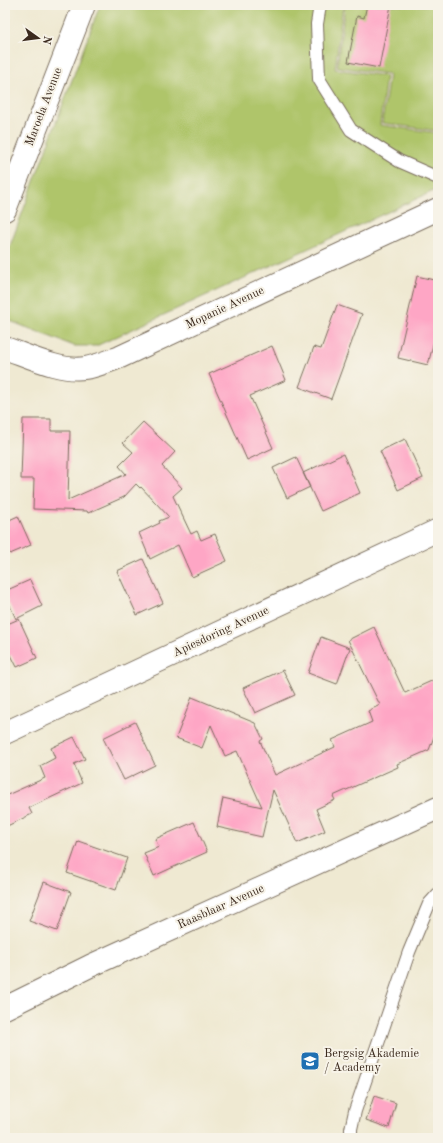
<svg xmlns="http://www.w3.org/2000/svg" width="443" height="1143" font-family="'Old Standard TT',serif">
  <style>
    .green { fill: #afc56a; stroke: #757844 }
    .building { fill: #fea6c5 }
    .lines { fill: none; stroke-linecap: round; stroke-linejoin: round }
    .service-casing { stroke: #7a6d5d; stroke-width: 14 }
    .minor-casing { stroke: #7a6d5d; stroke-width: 24 }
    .service { stroke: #fff; stroke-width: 12 }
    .minor { stroke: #fff; stroke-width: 22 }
    .labels { text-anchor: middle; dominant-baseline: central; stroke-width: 4; stroke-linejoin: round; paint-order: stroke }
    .street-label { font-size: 12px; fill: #3b2a1e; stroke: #f7f3e8 }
    .poi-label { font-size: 12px; fill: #3b2a1e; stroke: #f7f3e8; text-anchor: start }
  </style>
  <rect width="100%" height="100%" fill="#f7f3e8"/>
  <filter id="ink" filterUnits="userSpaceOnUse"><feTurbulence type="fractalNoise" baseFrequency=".025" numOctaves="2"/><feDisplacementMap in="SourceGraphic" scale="8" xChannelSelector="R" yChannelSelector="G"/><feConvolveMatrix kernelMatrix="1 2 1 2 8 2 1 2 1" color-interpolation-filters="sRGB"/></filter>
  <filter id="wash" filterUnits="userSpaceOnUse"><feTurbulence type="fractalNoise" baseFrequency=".012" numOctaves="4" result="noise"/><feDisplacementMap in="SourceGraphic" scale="16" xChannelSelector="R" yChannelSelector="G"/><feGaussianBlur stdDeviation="0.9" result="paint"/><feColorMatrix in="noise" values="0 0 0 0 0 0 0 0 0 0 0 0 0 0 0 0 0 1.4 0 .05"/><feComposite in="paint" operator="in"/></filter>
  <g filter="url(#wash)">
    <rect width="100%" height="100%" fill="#efe9d2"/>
    <g class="green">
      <polygon points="100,5 343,5 335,69 386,76 380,125 438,133 438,189 96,346 74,346 5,319 5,259"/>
      <polygon points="345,5 438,5 438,131 382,123 389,74 337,67"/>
    </g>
    <g id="blocks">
      <g class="building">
        <polygon points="367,5 391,5 379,68 348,62 357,16 364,18"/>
        <polygon points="417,276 438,281 438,324 428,365 398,358"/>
        <polygon points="337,305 362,314 331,399 299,387 314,347 321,349"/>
        <polygon points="272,346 286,380 250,396 273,448 247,460 209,374"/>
        <polygon points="23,419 51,419 51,431 70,431 68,500 126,474 119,466 133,452 123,443 143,422 175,452 162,466 182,488 173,496 191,534 197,531 201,540 215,534 227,561 192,577 178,545 150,559 139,533 160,523 159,521 169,517 141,487 140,488 136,484 124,497 88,513 87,511 33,509 34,479 21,479"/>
        <polygon points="405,439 423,478 398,490 380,451"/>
        <polygon points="343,454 360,493 321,511 303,473"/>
        <polygon points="296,457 310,487 287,498 273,468"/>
        <polygon points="18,516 31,545 10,554 5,543 5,522"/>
        <polygon points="143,559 163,603 137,615 117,571"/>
        <polygon points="30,580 42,606 16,619 5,595 5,591"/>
        <polygon points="19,619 37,658 17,667 11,655 5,658 5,625"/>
        <polygon points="374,627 405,693 438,678 438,726 429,750 397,764 398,767 333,796 335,800 316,809 325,831 297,843 273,790 262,837 217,827 223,798 262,807 237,751 225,756 211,725 202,748 176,738 192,697 255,723 263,739 260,741 275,775 335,747 332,740 372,722 368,711 380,705 348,640"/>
        <polygon points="321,637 350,648 337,684 308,673"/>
        <polygon points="283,670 295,695 255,713 243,688"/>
        <polygon points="135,722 155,765 124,780 103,738"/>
        <polygon points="74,737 85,759 74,764 82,783 29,808 32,814 5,827 5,796 45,778 40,766 55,758 51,748"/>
        <polygon points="194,822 207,852 154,876 144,853 159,847 155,839"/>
        <polygon points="78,841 127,858 116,890 67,873"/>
        <polygon points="44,882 71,892 57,931 29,921"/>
        <polygon points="374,1096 396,1103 389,1128 366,1120"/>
      </g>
    </g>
  </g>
  <g filter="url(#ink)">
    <use href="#blocks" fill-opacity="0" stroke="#7a6d5d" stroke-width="1"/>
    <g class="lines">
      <defs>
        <g id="service">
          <polyline points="320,5 317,24 319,79 351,130 399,161 438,178"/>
          <polyline points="351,1138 351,1129 355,1111 409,952 429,904 438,894"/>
        </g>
        <g id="minor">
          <polyline points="5,210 84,5"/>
          <path d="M5,348C28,356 61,372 85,368C97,366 109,361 120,357L438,209"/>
          <polyline points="5,733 438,530"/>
          <polyline points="5,1008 90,966 438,808"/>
        </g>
      </defs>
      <use href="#service" class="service-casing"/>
      <use href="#minor" class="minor-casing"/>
      <use href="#service" class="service"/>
      <use href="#minor" class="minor"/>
    </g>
  </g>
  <defs>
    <symbol id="school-square" viewBox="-11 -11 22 22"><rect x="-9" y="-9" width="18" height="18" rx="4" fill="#1f6fb2" stroke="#f7f3e8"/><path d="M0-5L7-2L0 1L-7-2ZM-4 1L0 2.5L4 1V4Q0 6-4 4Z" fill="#fff"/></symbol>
  </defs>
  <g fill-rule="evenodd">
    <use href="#school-square" x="299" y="1050" width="22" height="22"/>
  </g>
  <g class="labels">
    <g class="street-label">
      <text transform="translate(44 107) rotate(-69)">Maroela Avenue</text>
      <text transform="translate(225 308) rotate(-25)">Mopanie Avenue</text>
      <text transform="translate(221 632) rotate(-25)">Apiesdoring Avenue</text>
      <text transform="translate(221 907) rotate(-24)">Raasblaar Avenue</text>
    </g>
    <g class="poi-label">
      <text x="324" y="1054">Bergsig Akademie<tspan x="324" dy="14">/ Academy</tspan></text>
    </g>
  </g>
  <rect width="443" height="1143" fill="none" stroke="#f7f3e8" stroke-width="20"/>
  <g transform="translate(38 38) rotate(104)" stroke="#f7f3e8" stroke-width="3" paint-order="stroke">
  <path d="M0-3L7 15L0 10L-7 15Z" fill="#3b2a1e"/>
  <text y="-6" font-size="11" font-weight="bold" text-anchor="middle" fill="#3b2a1e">N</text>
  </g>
</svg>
